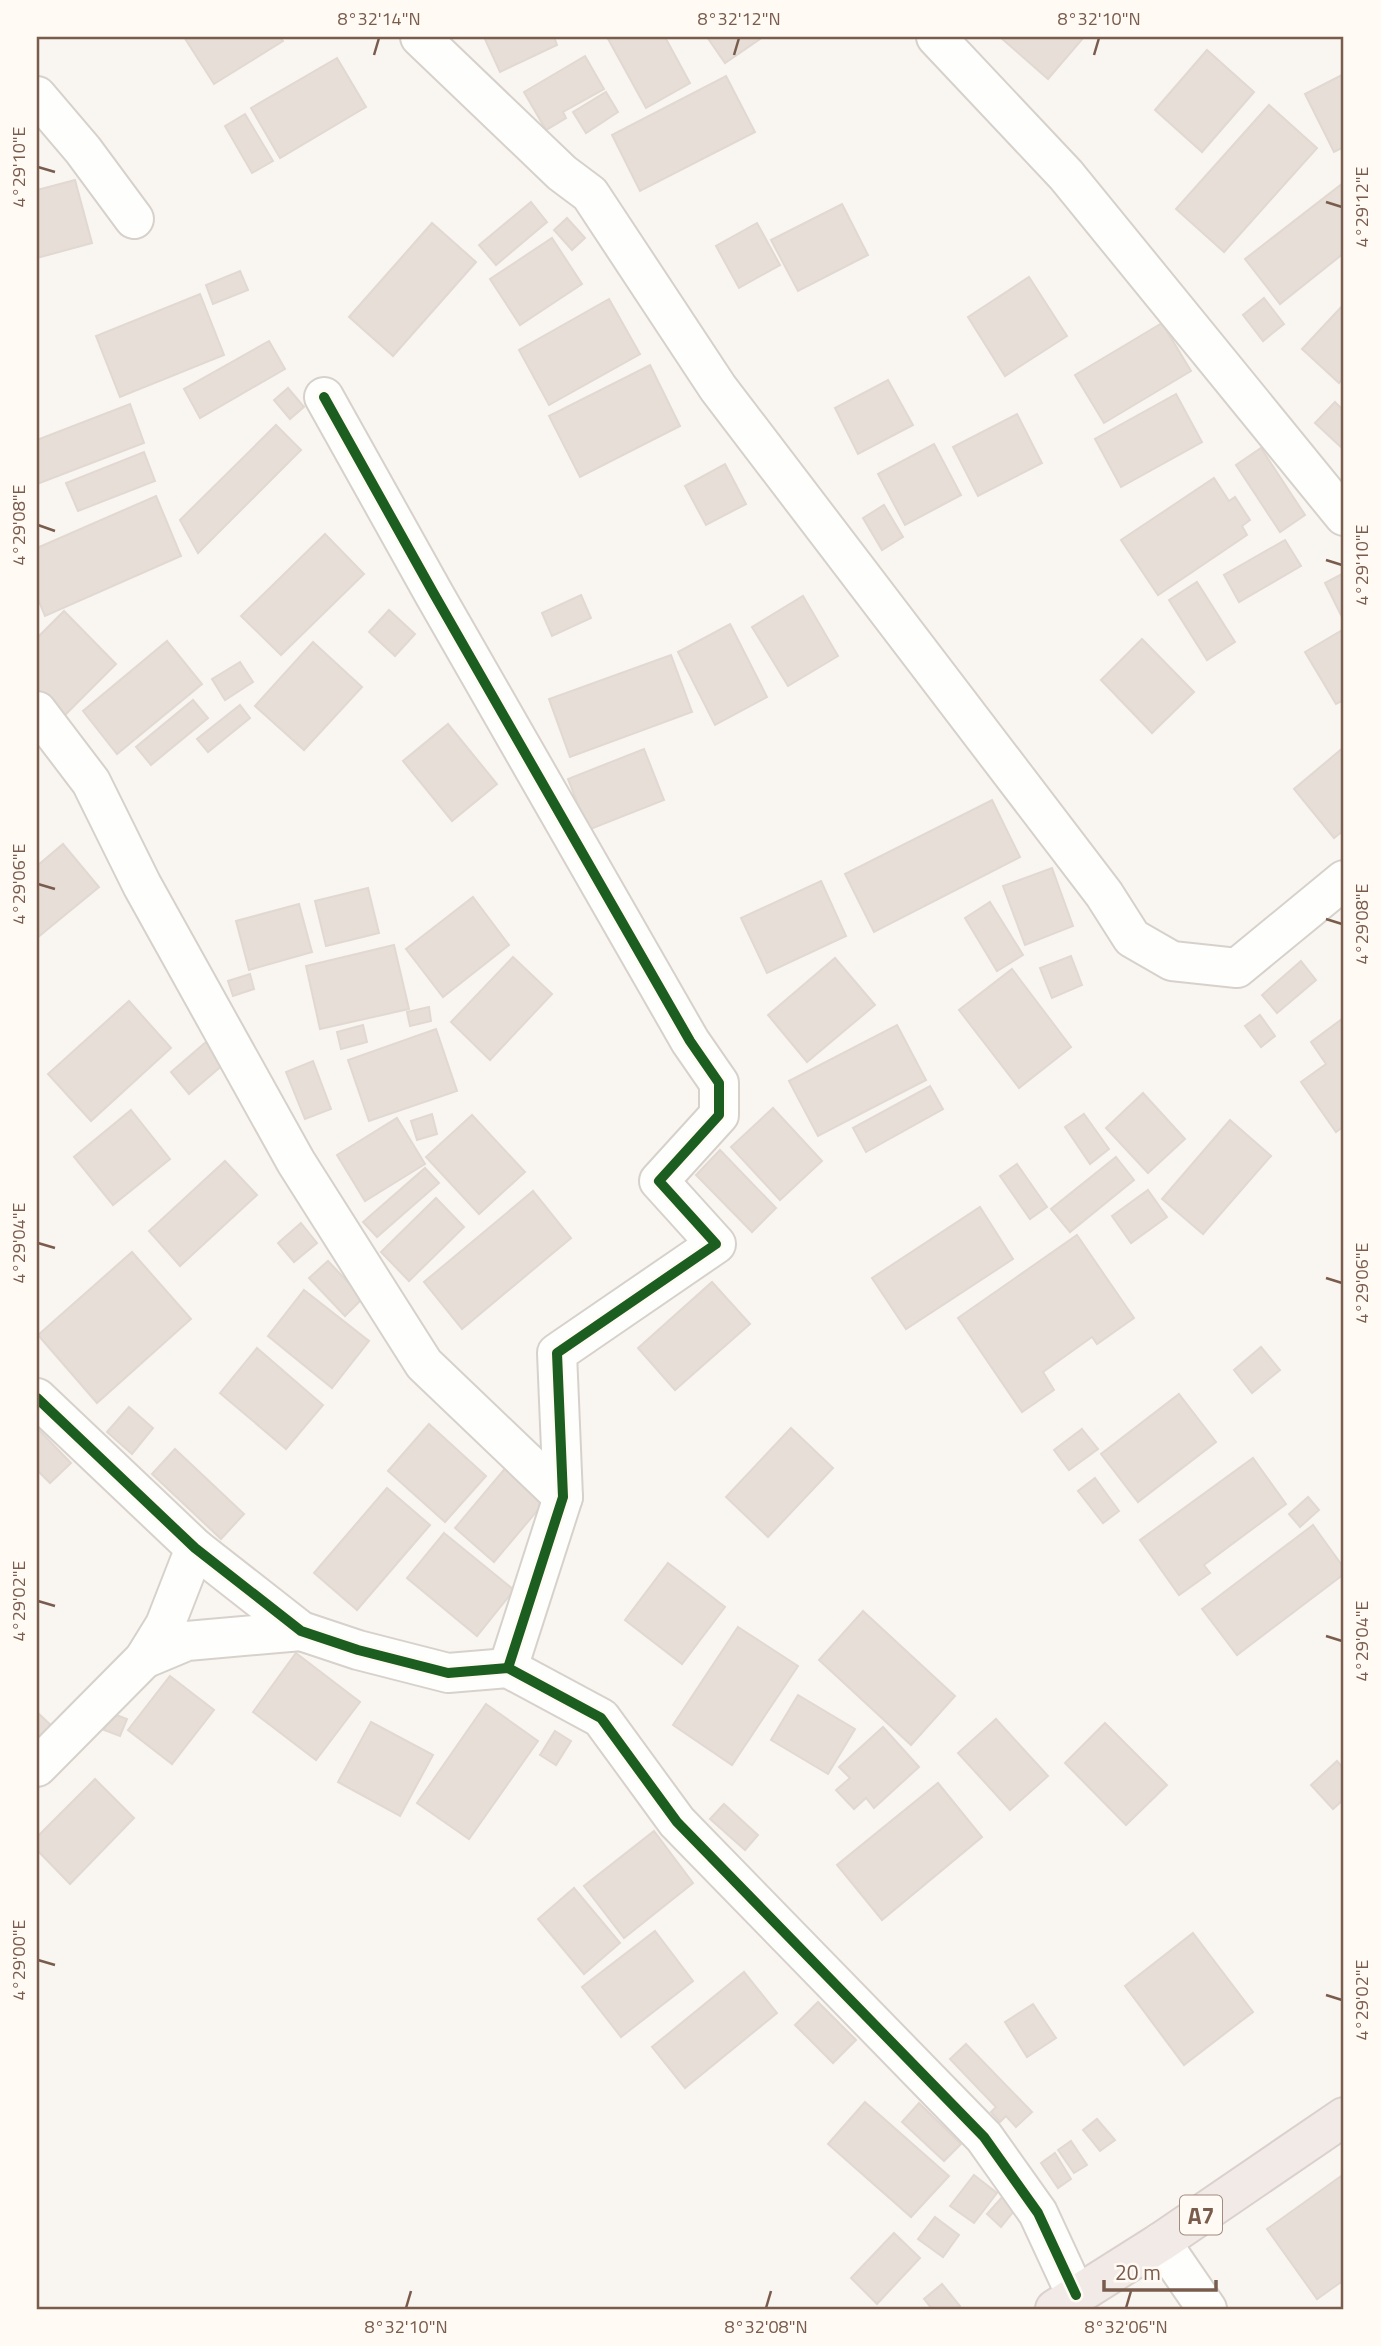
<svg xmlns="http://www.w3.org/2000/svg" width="1381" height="2346" font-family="'Titillium Web',sans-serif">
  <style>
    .building { fill: #e6ded7; stroke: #e2d8d2; stroke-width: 2 }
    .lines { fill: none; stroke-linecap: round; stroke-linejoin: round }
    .minor-casing { stroke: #d7d1cb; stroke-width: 42 }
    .highway-casing { stroke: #dad1cc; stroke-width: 42 }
    .minor { stroke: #fefefd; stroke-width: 38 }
    .highway { stroke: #f2eae7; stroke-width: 38 }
    .cycleway-casing { stroke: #fffaf3; stroke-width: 15 }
    .cycleway { stroke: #1b5e20; stroke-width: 10 }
    .ticks { fill: none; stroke: #7a5c4d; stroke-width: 2.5 }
    .labels { text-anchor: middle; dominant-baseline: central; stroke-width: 7; stroke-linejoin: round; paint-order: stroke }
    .shield { fill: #fffaf3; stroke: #a28b7f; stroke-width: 2 }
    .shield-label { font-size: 23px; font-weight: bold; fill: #7a5c4d }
    .neatline { fill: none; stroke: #7a5c4d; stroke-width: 2.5 }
    .ticks-label { font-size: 18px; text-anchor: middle; fill: #7a5c4d }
  </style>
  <rect width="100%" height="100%" fill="#f9f5f0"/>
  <g class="building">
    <polygon points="184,37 280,37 283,41 214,84"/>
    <polygon points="484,37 554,37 557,45 500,72"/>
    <polygon points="607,37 665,37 690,83 646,108"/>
    <polygon points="707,37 763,37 725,63"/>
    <polygon points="1000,37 1084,37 1048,79"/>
    <polygon points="1207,50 1254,92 1202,152 1155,110"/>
    <polygon points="585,56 604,89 563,112 566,118 546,130 524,92"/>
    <polygon points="337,58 366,107 280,158 251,108"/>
    <polygon points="1344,74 1344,147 1334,152 1305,94"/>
    <polygon points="726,76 755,132 640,191 612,135"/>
    <polygon points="606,92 618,112 586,133 573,112"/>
    <polygon points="1269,105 1317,148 1224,252 1176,209"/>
    <polygon points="245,114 273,161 252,173 225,126"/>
    <polygon points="75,180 92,243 37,258 37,190"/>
    <polygon points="1343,183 1344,253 1280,304 1245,259"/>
    <polygon points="531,202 547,222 496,265 479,245"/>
    <polygon points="842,204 868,255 798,291 771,240"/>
    <polygon points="567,218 585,238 572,250 554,230"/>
    <polygon points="432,223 476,262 393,356 349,317"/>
    <polygon points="757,223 780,265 739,288 716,246"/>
    <polygon points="552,238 582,284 520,325 490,279"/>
    <polygon points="240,271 248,290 213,304 206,285"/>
    <polygon points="1029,277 1067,336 1005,376 968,317"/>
    <polygon points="200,294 224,355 120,397 96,336"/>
    <polygon points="1264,298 1284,324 1263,341 1243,315"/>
    <polygon points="609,299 640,354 549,405 519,350"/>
    <polygon points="1344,304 1344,377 1339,383 1302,349"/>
    <polygon points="1162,323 1191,371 1104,423 1075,375"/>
    <polygon points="269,341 285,369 200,418 184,389"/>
    <polygon points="650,365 680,426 580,477 549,416"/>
    <polygon points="888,380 913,425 858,454 835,408"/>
    <polygon points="288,388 304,407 290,419 274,400"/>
    <polygon points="1176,394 1202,442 1121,487 1095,439"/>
    <polygon points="1335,402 1344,411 1344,450 1315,423"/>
    <polygon points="130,404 144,443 37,484 37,440"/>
    <polygon points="1017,414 1042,463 978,496 953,447"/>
    <polygon points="276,425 301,450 198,553 180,520"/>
    <polygon points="934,444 961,495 905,525 878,474"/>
    <polygon points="1261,448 1305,515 1280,532 1236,465"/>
    <polygon points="144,452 155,481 78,511 66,483"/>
    <polygon points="725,464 746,504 706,525 685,486"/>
    <polygon points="1214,478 1229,501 1235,497 1250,520 1242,526 1247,535 1158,595 1121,540"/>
    <polygon points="156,496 181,556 45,616 37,597 37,548"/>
    <polygon points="884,505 903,537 882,550 863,518"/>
    <polygon points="325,534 364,574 281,655 241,616"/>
    <polygon points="1285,540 1301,566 1239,602 1224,575"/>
    <polygon points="1344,573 1344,618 1343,619 1325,583"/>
    <polygon points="1197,582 1235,642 1207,660 1169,600"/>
    <polygon points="581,595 591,618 552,636 542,613"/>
    <polygon points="803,596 838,656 788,686 752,627"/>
    <polygon points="389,610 415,634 395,656 369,632"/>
    <polygon points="64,611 116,664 62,718 37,693 37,638"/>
    <polygon points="730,624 767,697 715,725 678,652"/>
    <polygon points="1344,629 1344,700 1336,704 1305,652"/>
    <polygon points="1142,639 1194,692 1152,733 1101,680"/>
    <polygon points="167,641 202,684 117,754 83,711"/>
    <polygon points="313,642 362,687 304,750 255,706"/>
    <polygon points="671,655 692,712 570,757 549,699"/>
    <polygon points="240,662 253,682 225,700 212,679"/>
    <polygon points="193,700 208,718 151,765 136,747"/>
    <polygon points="240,705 250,718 208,752 197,739"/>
    <polygon points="448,724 497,784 452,821 403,761"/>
    <polygon points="1344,747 1344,830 1334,838 1294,789"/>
    <polygon points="644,749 664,800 588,830 568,779"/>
    <polygon points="992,800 1020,857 874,932 845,874"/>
    <polygon points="63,844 99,887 37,938 37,866"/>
    <polygon points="1052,868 1073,926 1025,945 1003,886"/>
    <polygon points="821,881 846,936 767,973 741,918"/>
    <polygon points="368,888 379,933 326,946 315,901"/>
    <polygon points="473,897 509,945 443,997 406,949"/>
    <polygon points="990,902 1023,955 997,971 965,918"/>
    <polygon points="299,904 312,952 249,970 236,921"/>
    <polygon points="394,945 409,1009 320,1029 306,966"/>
    <polygon points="1071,956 1082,985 1052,998 1040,968"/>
    <polygon points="513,957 552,994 490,1060 451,1022"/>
    <polygon points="835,958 875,1005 807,1062 768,1015"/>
    <polygon points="1301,961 1316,980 1277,1013 1262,995"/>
    <polygon points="1012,969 1071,1047 1019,1088 959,1010"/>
    <polygon points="250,974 254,989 233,996 228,981"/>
    <polygon points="129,1001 171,1048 91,1121 48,1074"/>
    <polygon points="429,1007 431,1021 410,1026 407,1012"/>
    <polygon points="1260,1015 1275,1036 1261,1047 1245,1026"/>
    <polygon points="1342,1019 1344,1022 1344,1126 1336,1132 1301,1082 1326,1064 1311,1042"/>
    <polygon points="363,1025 367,1042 341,1049 337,1032"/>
    <polygon points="897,1025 926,1080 818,1136 789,1081"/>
    <polygon points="436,1029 457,1091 369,1121 348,1060"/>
    <polygon points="206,1042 224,1064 189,1094 171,1072"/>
    <polygon points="313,1061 331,1109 305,1119 286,1072"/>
    <polygon points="930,1086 943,1109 866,1152 853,1128"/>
    <polygon points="1143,1093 1185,1139 1148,1173 1106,1128"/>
    <polygon points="773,1108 822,1161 780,1200 731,1147"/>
    <polygon points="131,1110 170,1159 113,1205 74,1157"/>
    <polygon points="432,1114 437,1134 417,1140 411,1121"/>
    <polygon points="1084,1114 1109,1149 1090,1164 1065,1127"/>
    <polygon points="472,1115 525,1172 479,1214 426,1157"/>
    <polygon points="397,1118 425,1164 365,1201 337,1155"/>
    <polygon points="1230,1120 1271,1156 1203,1234 1162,1199"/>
    <polygon points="720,1150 776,1208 752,1232 696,1175"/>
    <polygon points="1116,1157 1134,1180 1070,1232 1051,1209"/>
    <polygon points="225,1161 257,1195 180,1266 149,1231"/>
    <polygon points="1017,1164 1047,1207 1030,1219 1000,1176"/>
    <polygon points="425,1168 439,1183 377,1237 363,1222"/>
    <polygon points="1148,1190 1167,1217 1131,1243 1112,1216"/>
    <polygon points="533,1191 571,1238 462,1329 424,1282"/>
    <polygon points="436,1198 464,1227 409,1281 381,1252"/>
    <polygon points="980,1207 1013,1259 906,1329 872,1278"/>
    <polygon points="301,1223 317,1243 294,1262 278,1243"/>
    <polygon points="1077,1235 1134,1318 1097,1344 1092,1337 1043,1372 1054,1390 1022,1412 958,1318"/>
    <polygon points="132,1252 191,1319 97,1403 38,1335"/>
    <polygon points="328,1261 363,1298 345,1316 309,1278"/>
    <polygon points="712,1282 750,1324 675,1390 638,1348"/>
    <polygon points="304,1290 369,1341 332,1388 268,1336"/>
    <polygon points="1261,1347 1280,1370 1252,1393 1234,1370"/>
    <polygon points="257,1348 323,1405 286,1449 220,1393"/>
    <polygon points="1179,1394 1216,1442 1138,1502 1101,1454"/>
    <polygon points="129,1407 153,1428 132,1454 107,1432"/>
    <polygon points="429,1424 486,1476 445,1522 388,1471"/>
    <polygon points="37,1428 71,1463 50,1483 37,1470"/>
    <polygon points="791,1428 833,1468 768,1537 726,1497"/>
    <polygon points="1082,1429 1098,1449 1069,1470 1054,1450"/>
    <polygon points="175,1449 244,1514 221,1539 152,1474"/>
    <polygon points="1253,1458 1286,1504 1204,1565 1210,1573 1179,1595 1140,1540"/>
    <polygon points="508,1465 548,1498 494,1562 455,1528"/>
    <polygon points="1095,1478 1119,1511 1103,1523 1078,1491"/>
    <polygon points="387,1488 430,1525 357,1610 314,1573"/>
    <polygon points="1308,1497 1319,1510 1300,1527 1289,1514"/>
    <polygon points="1313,1525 1344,1568 1344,1574 1237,1655 1202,1609"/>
    <polygon points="444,1533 514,1590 477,1636 407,1578"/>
    <polygon points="668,1563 725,1607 682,1664 625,1620"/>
    <polygon points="863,1611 955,1696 911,1745 819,1660"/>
    <polygon points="738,1627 798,1666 732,1765 673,1725"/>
    <polygon points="296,1653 360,1702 316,1760 253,1712"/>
    <polygon points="170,1676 214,1710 172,1764 128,1730"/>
    <polygon points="798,1695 855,1729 828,1774 771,1740"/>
    <polygon points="486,1704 538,1741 469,1839 417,1803"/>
    <polygon points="37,1712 56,1730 37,1751"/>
    <polygon points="111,1713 127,1719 120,1736 104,1730"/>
    <polygon points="996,1719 1048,1776 1010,1810 958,1753"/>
    <polygon points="371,1722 433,1755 400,1816 338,1782"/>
    <polygon points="1105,1723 1167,1785 1126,1825 1065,1763"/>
    <polygon points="883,1727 919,1767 874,1808 866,1798 854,1809 836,1790 850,1778 839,1767"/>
    <polygon points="555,1731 571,1741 556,1765 540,1755"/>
    <polygon points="1337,1761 1344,1769 1344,1799 1333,1809 1311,1785"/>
    <polygon points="95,1779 134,1818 70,1884 37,1850 37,1837"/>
    <polygon points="938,1783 982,1837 882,1920 837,1865"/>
    <polygon points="724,1804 758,1835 745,1850 710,1819"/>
    <polygon points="654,1831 693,1883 624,1938 584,1886"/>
    <polygon points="574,1888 620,1943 584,1974 538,1919"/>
    <polygon points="655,1931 693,1981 621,2037 582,1987"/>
    <polygon points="1193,1933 1253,2012 1184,2065 1125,1986"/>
    <polygon points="744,1972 777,2013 685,2088 652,2047"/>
    <polygon points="818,2002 856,2040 833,2063 795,2025"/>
    <polygon points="1033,2004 1056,2038 1027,2057 1005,2022"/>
    <polygon points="966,2044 1032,2112 1016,2127 1006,2116 1000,2122 991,2112 996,2107 950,2059"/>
    <polygon points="865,2102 949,2176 911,2217 828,2144"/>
    <polygon points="919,2103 961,2144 944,2161 902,2122"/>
    <polygon points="1097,2119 1115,2140 1100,2151 1083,2130"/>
    <polygon points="1071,2141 1087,2165 1074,2173 1058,2150"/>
    <polygon points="1055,2153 1071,2179 1058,2188 1041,2163"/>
    <polygon points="1344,2174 1344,2280 1317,2299 1267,2229"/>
    <polygon points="974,2175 997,2193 974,2223 950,2206"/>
    <polygon points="1005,2194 1018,2206 1001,2227 987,2214"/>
    <polygon points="935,2217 959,2235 943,2257 918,2239"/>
    <polygon points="894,2233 920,2258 877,2304 851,2278"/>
    <polygon points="942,2284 960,2306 956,2309 932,2309 924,2299"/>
  </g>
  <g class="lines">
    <defs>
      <g id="minor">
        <polyline points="420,37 562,173 590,194 718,388 1104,894 1132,938 1172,961 1237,968 1344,880"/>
        <polyline points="936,37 1066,175 1344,516"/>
        <polyline points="37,96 83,150 134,219"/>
        <polyline points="324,397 434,594 690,1041 719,1083 719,1115 659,1181 716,1244 557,1353 563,1497 508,1668"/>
        <polyline points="37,711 91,782 142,885 296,1162 424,1364 563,1497"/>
        <polyline points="37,1398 195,1548 301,1631 358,1650 448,1673 508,1668 601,1718 677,1822 984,2137 1038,2213 1076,2295"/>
        <polyline points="144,1659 187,1641 301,1631"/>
        <polyline points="37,1767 144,1659 165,1625 195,1548"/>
        <polyline points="1161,2242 1207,2309"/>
      </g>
      <polyline id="highway" points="1055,2309 1161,2242 1344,2117"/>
    </defs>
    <use href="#minor" class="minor-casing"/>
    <use href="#highway" class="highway-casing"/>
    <use href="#minor" class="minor"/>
    <use href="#highway" class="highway"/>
    <defs>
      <g id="cycleway">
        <polyline points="324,397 434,594 690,1041 719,1083 719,1115 659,1181 716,1244 557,1353 563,1497 508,1668"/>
        <polyline points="37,1398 195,1548 301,1631 358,1650 448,1673 508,1668 601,1718 677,1822 984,2137 1038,2213 1076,2295"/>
      </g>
    </defs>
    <use href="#cycleway" class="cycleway-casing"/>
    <use href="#cycleway" class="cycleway"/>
  </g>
  <path class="ticks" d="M374,55L379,38M734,55L739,38M1094,55L1099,38M38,167L55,172M1326,202L1342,207M38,525L55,531M1326,560L1342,565M38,884L55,889M1326,919L1342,924M38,1243L55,1248M1326,1278L1342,1283M38,1601L55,1606M1326,1636L1342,1641M38,1960L55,1965M1326,1995L1342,2000M406,2308L411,2291M766,2308L771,2291M1126,2308L1131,2291"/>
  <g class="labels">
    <rect class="shield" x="1180" y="2195.5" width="42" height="39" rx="5"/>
    <g class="shield-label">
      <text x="1201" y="2215">A7</text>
    </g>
  </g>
  <rect width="1381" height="2346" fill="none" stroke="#fffaf3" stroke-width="77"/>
  <path d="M1104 2280v10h112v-10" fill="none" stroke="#7a5c4d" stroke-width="3.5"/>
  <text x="1115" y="2280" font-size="21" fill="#7a5c4d" stroke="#fffaf3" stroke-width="5" paint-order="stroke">20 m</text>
  <rect x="38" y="38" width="1304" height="2270" class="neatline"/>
  <g class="ticks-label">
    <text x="379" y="25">8°32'14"N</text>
    <text x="739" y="25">8°32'12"N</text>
    <text x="1099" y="25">8°32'10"N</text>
    <text transform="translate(19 167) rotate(-90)" y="6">4°29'10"E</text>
    <text transform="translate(1362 207) rotate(-90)" y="6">4°29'12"E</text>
    <text transform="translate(19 525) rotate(-90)" y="6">4°29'08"E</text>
    <text transform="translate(1362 565) rotate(-90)" y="6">4°29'10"E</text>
    <text transform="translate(19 884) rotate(-90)" y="6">4°29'06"E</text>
    <text transform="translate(1362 924) rotate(-90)" y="6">4°29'08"E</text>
    <text transform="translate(19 1243) rotate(-90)" y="6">4°29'04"E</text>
    <text transform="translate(1362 1283) rotate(-90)" y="6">4°29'06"E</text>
    <text transform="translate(19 1601) rotate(-90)" y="6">4°29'02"E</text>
    <text transform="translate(1362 1641) rotate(-90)" y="6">4°29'04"E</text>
    <text transform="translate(19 1960) rotate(-90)" y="6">4°29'00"E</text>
    <text transform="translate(1362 2000) rotate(-90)" y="6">4°29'02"E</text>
    <text x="406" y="2333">8°32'10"N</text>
    <text x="766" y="2333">8°32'08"N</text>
    <text x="1126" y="2333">8°32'06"N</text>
  </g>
</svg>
